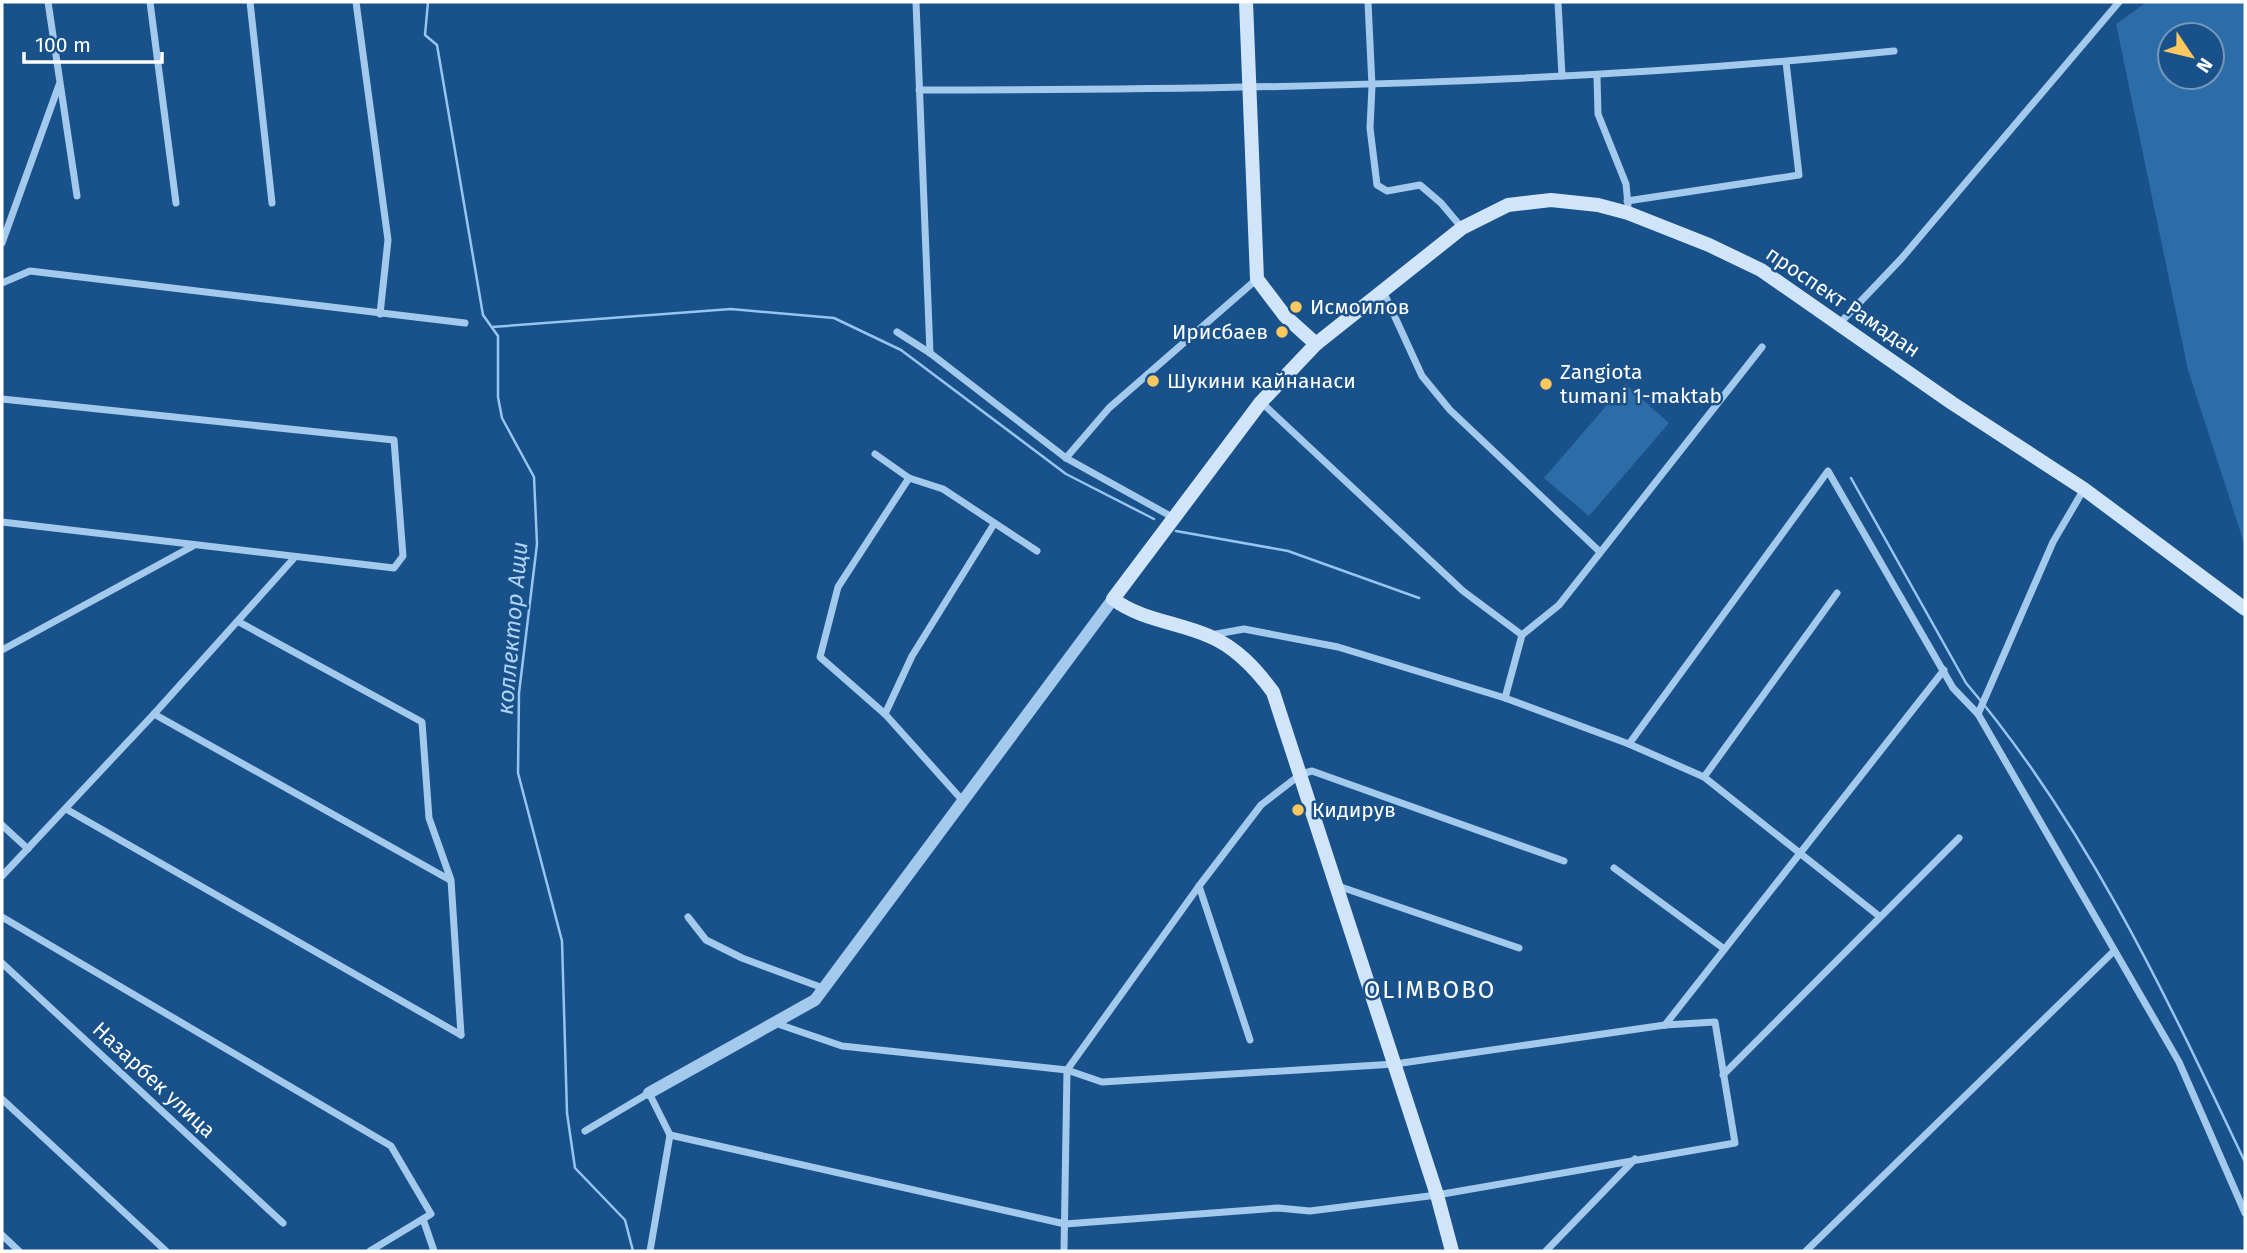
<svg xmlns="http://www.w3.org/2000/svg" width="2247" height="1253" font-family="'Fira Sans',sans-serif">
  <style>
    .green { fill: #2c6ca8; fill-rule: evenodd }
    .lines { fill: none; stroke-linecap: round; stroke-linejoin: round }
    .stream { stroke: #96c5f0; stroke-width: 2.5 }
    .minor { stroke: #a3c9ed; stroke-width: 7 }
    .tertiary { stroke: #a3c9ed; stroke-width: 12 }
    .secondary { stroke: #d0e4fa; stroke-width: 14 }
    .poi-dot { fill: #ffc85f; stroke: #19518a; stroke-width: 2.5 }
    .labels { text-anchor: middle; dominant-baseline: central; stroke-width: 5; stroke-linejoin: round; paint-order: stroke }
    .street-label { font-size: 21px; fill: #fff; stroke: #19518a }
    .poi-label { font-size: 21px; fill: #fff; stroke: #19518a; text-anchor: start }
    .water-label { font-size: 23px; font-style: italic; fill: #afd3f5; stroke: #19518a }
    .quarter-label { font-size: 24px; letter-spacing: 2px; fill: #fff; stroke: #19518a }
  </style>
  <rect width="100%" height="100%" fill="#19518a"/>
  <g class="green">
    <path d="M2147,2H2245V546L2188,370L2116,24ZM2170,35H2212V77H2170Z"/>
    <polygon points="1625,384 1669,423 1589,516 1544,478"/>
  </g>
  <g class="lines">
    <g class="stream">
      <polyline points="428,2 425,35 437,45 483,315 498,336 498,397 502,418 534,477 537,544 519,693 518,773 562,941 567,1113 575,1168 625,1220 633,1251"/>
      <polyline points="492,327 731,309 834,318 901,350 1066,474 1154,519"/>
      <path d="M1851,478L1966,683C2086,824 2166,996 2245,1162"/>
      <polyline points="1176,531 1288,551 1419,598"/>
    </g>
    <g class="minor">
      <polyline points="48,2 77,196"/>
      <polyline points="150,2 176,203"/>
      <polyline points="250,2 272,203"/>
      <polyline points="356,2 388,240 380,314"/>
      <polyline points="916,2 930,353"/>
      <polyline points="1368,2 1372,86 1370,128 1377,185 1387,191 1420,185 1441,203 1462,228"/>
      <polyline points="1558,2 1562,76"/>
      <polyline points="1597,76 1598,114 1626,184 1628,205"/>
      <path d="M919,90C1245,90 1570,84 1894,51"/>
      <polyline points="1627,201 1799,175 1786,62"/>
      <polyline points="2,243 59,85"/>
      <polyline points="2,283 30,271 465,323"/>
      <polyline points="1383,291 1422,376 1450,410 1599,551"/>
      <polyline points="1840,323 1901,259 2119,2"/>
      <polyline points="897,332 930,353 1066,458 1174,518"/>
      <polyline points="2,399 394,440 403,556 394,568 2,522"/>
      <polyline points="1261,402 1463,591 1522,635"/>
      <polyline points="875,454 909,478 943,489 1037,551"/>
      <polyline points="1066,458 1109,408 1257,279"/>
      <polyline points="909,478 838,587 820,657 885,714 963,801"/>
      <polyline points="239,622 422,722 429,818 451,880 461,1035"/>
      <polyline points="1211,635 1244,629 1338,647 1505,698 1629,744 1704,777 1879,916"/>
      <polyline points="2,650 193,546"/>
      <polyline points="1505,698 1522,635 1559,605 1762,347"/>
      <polyline points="154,714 450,880"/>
      <polyline points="885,714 912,656 994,524"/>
      <polyline points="1978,714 2053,542 2084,489"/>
      <polyline points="1629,744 1828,471 1953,688 1978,714 2179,1062 2245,1213"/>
      <polyline points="1704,777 1837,593"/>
      <polyline points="66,809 461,1035"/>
      <polyline points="2,825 28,849"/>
      <polyline points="1614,868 1723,948"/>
      <polyline points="2,876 154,714 295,557"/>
      <polyline points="1199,886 1250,1040"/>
      <polyline points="1338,886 1519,948"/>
      <polyline points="2,917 391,1146 431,1214 370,1251"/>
      <polyline points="688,917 706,940 742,958 823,988"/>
      <polyline points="2,963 283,1223"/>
      <polyline points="1665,1025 1944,670"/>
      <polyline points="1723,1075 1959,838"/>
      <polyline points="2,1099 166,1251"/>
      <polyline points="585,1131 649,1093 670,1135 650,1251"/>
      <polyline points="670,1135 1065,1224 1278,1208 1310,1211 1437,1195 1735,1143 1715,1022 1665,1025 1395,1064 1102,1082 1067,1070 842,1046 775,1023"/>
      <polyline points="423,1219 434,1251"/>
      <polyline points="2,1235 19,1251"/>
      <polyline points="1064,1251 1067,1070 1199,886 1261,805 1301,774 1312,771 1564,861"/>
      <polyline points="1546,1251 1635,1159"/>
      <polyline points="1806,1251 2114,951"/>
    </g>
    <polyline class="tertiary" points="649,1093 815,1000 1113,599"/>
    <g class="secondary">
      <polyline points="1246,2 1257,279 1285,316 1316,344"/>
      <path d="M1452,1251L1437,1195L1273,692C1256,669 1236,647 1209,636C1177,622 1141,620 1113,599L1261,402L1316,344L1462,228L1508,205L1551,200L1598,205L1628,213L1709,245L1761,270L1952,403L2084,489L2245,609"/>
    </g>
  </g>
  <g class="poi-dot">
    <circle cx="1296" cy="307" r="7"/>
    <circle cx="1282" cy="332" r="7"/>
    <circle cx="1153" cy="381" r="7"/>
    <circle cx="1546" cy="384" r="7"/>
    <circle cx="1298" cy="810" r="7"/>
  </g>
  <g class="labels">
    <g class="street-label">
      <text transform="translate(1843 302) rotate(34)">проспект Рамадан</text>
      <text transform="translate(154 1080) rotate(43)">Назарбек улица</text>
    </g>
    <g class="poi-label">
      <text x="1310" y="307">Исмоилов</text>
      <text x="1268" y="332" text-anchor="end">Ирисбаев</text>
      <text x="1560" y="372">Zangiota<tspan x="1560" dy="24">tumani 1-maktab</tspan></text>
      <text x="1167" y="381">Шукини кайнанаси</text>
      <text x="1312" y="810">Кидирув</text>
    </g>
    <g class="water-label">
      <text transform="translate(512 628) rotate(-85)">коллектор Ащи</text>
    </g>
    <g class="quarter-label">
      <text x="1430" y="990">OLIMBOBO</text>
    </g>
  </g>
  <rect width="2247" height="1253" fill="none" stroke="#ffffff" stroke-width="7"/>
  <g transform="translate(2191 56) rotate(125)"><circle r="33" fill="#19518a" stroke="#7597b9" stroke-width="2"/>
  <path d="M0-5L12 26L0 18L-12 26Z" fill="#ffc85f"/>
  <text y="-10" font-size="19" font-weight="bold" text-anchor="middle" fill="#ffffff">N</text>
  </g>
  <path d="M24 52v10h138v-10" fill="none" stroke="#ffffff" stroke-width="3.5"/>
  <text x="35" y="52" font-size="21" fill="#ffffff" stroke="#19518a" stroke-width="5" paint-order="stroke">100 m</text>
</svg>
